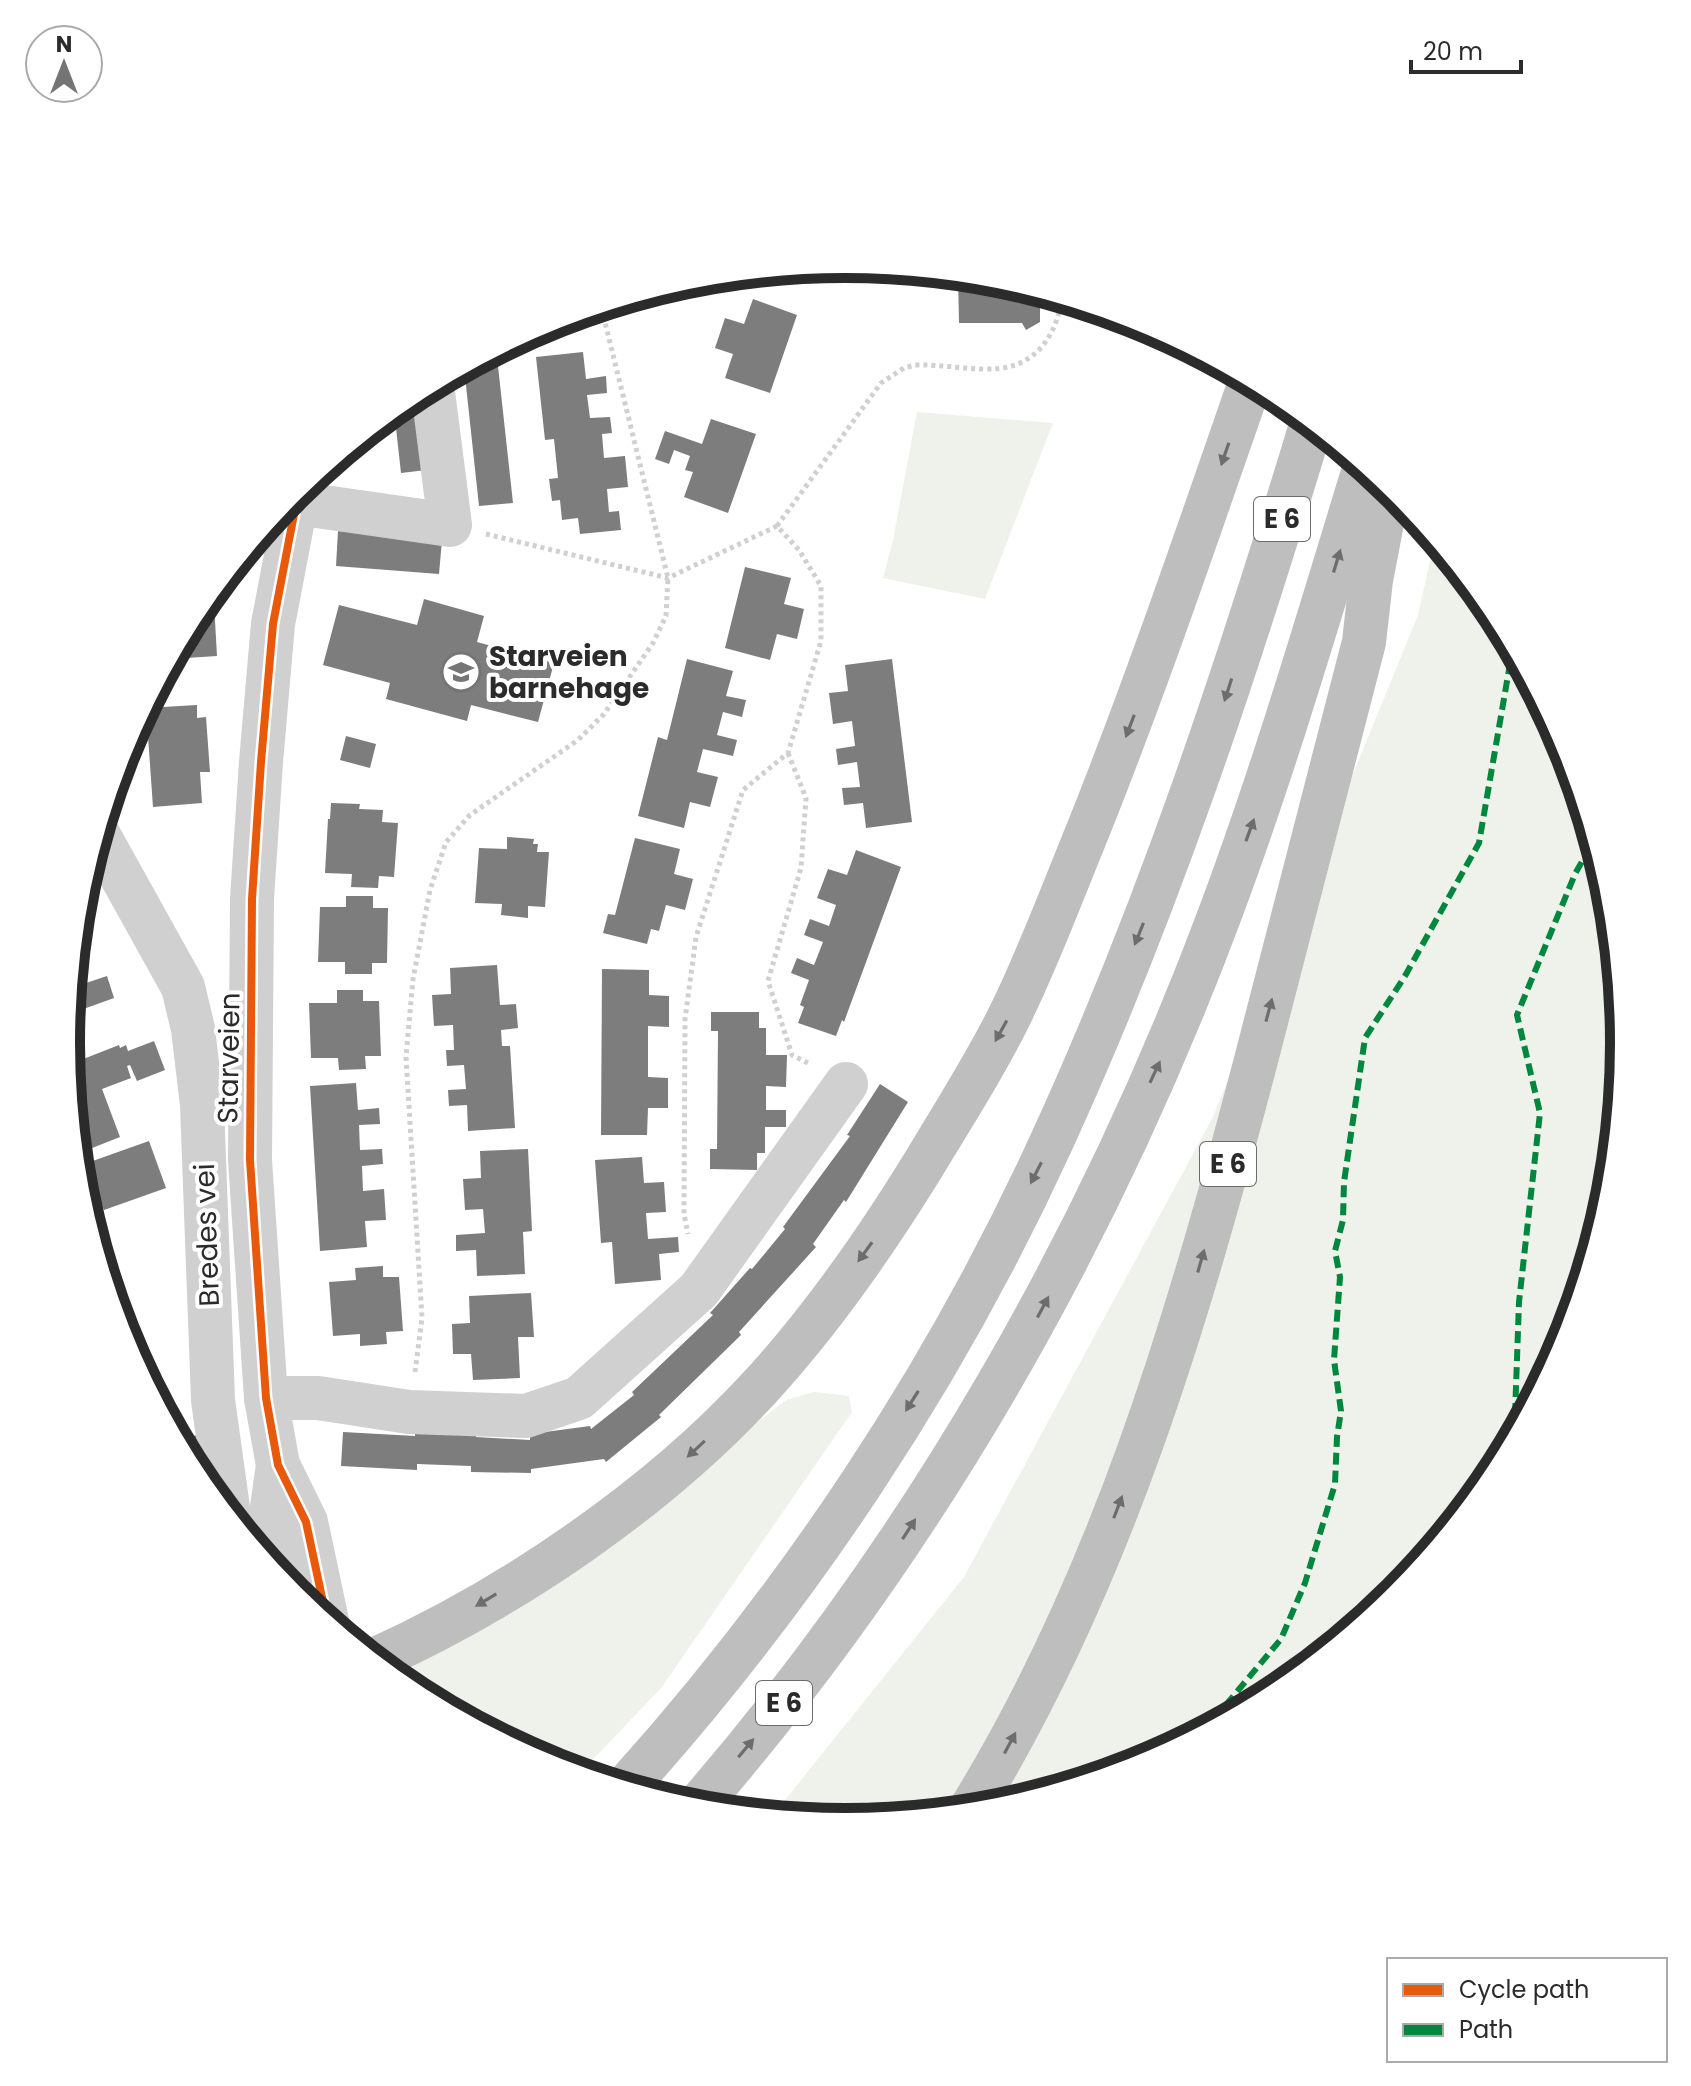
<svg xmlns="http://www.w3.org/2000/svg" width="1691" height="2086" font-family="Poppins,sans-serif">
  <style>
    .green { fill: #eef2eb }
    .building { fill: #7d7d7d }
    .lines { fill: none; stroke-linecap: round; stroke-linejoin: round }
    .path { stroke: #d0d0d0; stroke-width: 5; stroke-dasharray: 4 4; stroke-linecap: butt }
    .minor { stroke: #d0d0d0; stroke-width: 44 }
    .highway { stroke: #bebebe; stroke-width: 44 }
    .quiet { stroke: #00873e; stroke-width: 6; stroke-dasharray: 12 6; stroke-linecap: butt }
    .cycleway-casing { stroke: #fff; stroke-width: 13 }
    .cycleway { stroke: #e8590c; stroke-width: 8 }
    .oneway { fill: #6d6d6d }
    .labels { text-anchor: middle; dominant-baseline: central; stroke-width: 8; stroke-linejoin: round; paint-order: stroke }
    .shield { fill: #fff; stroke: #6b6b6b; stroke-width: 2 }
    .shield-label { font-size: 26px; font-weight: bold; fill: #2b2b2b }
    .poi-label { font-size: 28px; font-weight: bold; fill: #2b2b2b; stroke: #fff; text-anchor: start }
    .street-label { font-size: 28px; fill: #2b2b2b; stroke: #fff }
    .rim { fill: none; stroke: #2b2b2b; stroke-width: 10 }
  </style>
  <rect width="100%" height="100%" fill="#fff"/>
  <g class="green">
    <polygon points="917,412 1053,423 985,599 883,578 893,540"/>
    <polygon points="1435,539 1494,610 1566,745 1610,891 1625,1043 1610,1196 1565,1342 1493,1476 1396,1594 1278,1691 1143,1763 997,1808 845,1822 773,1815 964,1577 1213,1117 1418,615"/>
    <polygon points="814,1392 849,1396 852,1412 662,1687 580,1773 547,1763 412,1691 396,1677 542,1589 786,1400"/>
  </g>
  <g class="building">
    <polygon points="958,275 998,279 1040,291 1040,322 1026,330 1022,323 959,323"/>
    <polygon points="753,299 797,315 770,393 725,378 733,354 715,348 725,318 744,324"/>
    <polygon points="583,352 586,379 606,376 607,393 587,395 590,418 610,417 612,433 602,434 604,458 625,456 628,487 607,489 609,512 619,511 621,530 580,534 578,518 562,520 560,500 552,501 549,479 558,478 554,439 545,440 536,357"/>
    <polygon points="497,357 513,503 479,506 464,367 482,358"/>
    <polygon points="413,395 435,469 401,473 394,410"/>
    <polygon points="711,419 756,434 728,513 684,497 693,472 685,470 690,456 674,450 669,464 655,459 665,431 702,444"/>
    <polygon points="338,531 442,540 439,574 336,566"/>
    <polygon points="745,567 791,578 784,604 804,609 797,639 777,634 770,660 725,648"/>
    <polygon points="424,599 484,616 477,642 554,663 538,722 471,705 467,721 386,699 390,683 323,665 339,605 417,625"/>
    <polygon points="203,603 214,603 217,656 171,659"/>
    <polygon points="687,659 733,671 726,696 746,700 742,717 723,712 717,735 737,740 733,756 703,749 697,772 718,777 710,807 690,802 684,828 638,816 658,737 667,740"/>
    <polygon points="892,659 912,822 866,828 863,803 844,805 842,788 860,787 857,762 838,765 836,749 855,746 852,721 833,724 829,693 848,691 845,665"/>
    <polygon points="197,705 197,718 206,717 210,772 200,772 202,803 153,807 146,708"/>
    <polygon points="140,718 142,747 124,749 126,744"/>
    <polygon points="346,736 376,744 370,768 340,760"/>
    <polygon points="331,803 360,804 359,809 383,810 382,822 398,823 394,877 379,876 378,888 351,887 352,874 325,873 328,819 330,819"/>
    <polygon points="507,837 534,839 533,844 538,844 537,852 549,852 545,907 528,906 528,918 501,915 502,904 475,903 479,848 507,849"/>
    <polygon points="635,838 680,849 674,874 693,879 685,910 666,905 659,931 651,929 647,944 603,933 608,914 615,915"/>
    <polygon points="856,850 901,867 844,1022 842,1020 836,1036 798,1023 804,1007 800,1005 809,980 791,973 797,958 814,965 823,942 804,935 810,919 829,926 836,905 817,898 828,869 847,875"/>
    <polygon points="346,896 373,896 373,908 388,908 387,963 372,963 372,974 345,974 345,962 318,962 320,907 346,907"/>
    <polygon points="497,965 500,1005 516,1004 518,1028 501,1030 502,1046 510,1046 515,1128 468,1131 467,1105 449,1106 448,1090 466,1089 464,1065 447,1066 446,1050 454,1050 453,1025 434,1026 432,995 451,994 450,968"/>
    <polygon points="602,969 649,970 649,995 669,996 669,1027 648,1026 648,1077 668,1078 668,1108 648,1108 647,1135 601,1135"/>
    <polygon points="107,976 114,998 78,1011 71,988"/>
    <polygon points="337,990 363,990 363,1001 379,1001 381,1056 365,1056 366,1069 339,1070 338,1058 311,1058 309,1003 337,1003"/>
    <polygon points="711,1012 759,1012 759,1028 766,1028 766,1055 787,1055 786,1087 766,1086 766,1110 786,1110 786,1127 765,1127 765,1153 757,1153 757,1170 710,1169 710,1149 717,1149 718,1031 711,1031"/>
    <polygon points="154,1041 165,1070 137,1081 130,1065 127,1066 131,1078 102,1089 120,1137 77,1154 68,1065 119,1045 120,1048 126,1045 128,1051"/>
    <polygon points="356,1083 358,1110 379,1108 380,1124 359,1125 360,1150 382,1149 383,1164 362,1166 363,1191 384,1189 386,1220 365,1221 367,1247 320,1251 310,1086"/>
    <polygon points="880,1084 908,1102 846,1202 844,1200 813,1244 816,1247 739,1332 741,1335 659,1415 661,1417 606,1462 604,1459 531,1469 531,1473 471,1472 471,1466 417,1464 417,1470 341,1466 343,1432 415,1436 415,1429 476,1432 476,1437 530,1440 530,1434 590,1426 591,1429 634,1395 632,1392 713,1315 710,1313 750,1268 752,1269 785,1229 783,1227 850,1136 847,1135"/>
    <polygon points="149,1141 166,1188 104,1210 87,1163"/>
    <polygon points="528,1149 532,1231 523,1232 525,1274 477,1276 476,1250 456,1251 456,1235 485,1233 483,1209 465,1210 463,1179 481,1178 480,1151"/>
    <polygon points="642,1157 644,1183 664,1182 666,1212 646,1213 648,1239 678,1237 679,1252 659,1254 661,1280 615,1284 612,1242 601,1243 595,1160"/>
    <polygon points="115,1258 122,1311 116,1312 101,1260"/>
    <polygon points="383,1266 383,1277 399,1277 403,1331 386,1332 387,1344 360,1346 360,1334 333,1336 329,1282 356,1280 355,1268"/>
    <polygon points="531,1293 534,1337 518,1337 520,1378 473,1380 471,1354 453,1354 452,1324 470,1323 469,1296"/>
    <polygon points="202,1435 206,1477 199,1478 177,1437"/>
  </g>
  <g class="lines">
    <g class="path">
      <polyline points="681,282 683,282"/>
      <path d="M777,526L881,383L904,368L915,365C939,364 960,369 984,369C1031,371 1055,342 1062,298"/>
      <polyline points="486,534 668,578 777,526 799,550 821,586 821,641 788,753 743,790 696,937 685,1019 684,1214 688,1234"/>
      <polyline points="788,753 806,798 801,868 768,981 792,1055 810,1064"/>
      <polyline points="415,1372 422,1318 406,1057 413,979 430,890 446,842 470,815 578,740 604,714 653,643 666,616 668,578 601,306"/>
    </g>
    <g class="minor">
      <polyline points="299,488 273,624 261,762 252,899 250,1160 266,1398 278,1465 306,1522 327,1621"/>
      <polyline points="296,503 450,525 432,384"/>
      <polyline points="98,834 183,987 193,1029 202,1105 213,1400 229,1515"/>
      <polyline points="266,1398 318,1398 409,1412 526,1416 579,1398 699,1290 846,1084"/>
      <polyline points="276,1572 269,1528 278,1465"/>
    </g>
    <g class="highway">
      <path d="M374,1660C513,1597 657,1499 760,1387C829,1312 887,1226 939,1139C964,1098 990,1056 1011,1013C1037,960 1058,904 1080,850C1143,695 1196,538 1251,380"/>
      <path d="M626,1787C798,1596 944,1377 1051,1143C1158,910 1238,667 1312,422"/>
      <path d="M696,1808C924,1545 1098,1240 1220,914C1275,767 1319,616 1365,466"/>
      <path d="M970,1810C1111,1581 1187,1322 1255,1064C1291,923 1327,782 1364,642L1371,580L1389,486"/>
    </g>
    <g class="quiet">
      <polyline points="1515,1415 1519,1302 1540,1113 1517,1015 1575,874 1594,840"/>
      <polyline points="1513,1441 1515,1415 1537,1395"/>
      <polyline points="1222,1721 1220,1712 1281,1639 1305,1583 1335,1484 1337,1437 1341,1411 1334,1360 1340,1277 1335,1251 1343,1220 1344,1182 1365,1038 1405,976 1479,843 1511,658 1511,642"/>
    </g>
    <defs>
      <polyline id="cycleway" points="299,488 273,624 261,762 252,899 250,1160 266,1398 278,1465 306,1522 327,1621"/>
    </defs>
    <use href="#cycleway" class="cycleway-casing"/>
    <use href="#cycleway" class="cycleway"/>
  </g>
  <defs><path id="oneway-solid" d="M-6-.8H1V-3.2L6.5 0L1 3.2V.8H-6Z" transform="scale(2)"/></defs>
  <g class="oneway">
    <use href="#oneway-solid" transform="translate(1225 454) rotate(109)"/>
    <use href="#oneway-solid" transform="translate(1337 561) rotate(-73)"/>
    <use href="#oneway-solid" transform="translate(1228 690) rotate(108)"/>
    <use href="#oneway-solid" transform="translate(1130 726) rotate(111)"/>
    <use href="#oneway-solid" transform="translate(1250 830) rotate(-70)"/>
    <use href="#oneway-solid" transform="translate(1139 934) rotate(112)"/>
    <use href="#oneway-solid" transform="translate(1269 1010) rotate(-75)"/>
    <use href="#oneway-solid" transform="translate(1001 1031) rotate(119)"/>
    <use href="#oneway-solid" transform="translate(1155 1072) rotate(-65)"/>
    <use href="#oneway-solid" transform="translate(1036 1173) rotate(117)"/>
    <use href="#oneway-solid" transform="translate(865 1252) rotate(126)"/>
    <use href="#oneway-solid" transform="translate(1201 1261) rotate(-74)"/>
    <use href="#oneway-solid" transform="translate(1043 1307) rotate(-62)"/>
    <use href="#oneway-solid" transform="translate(912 1401) rotate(122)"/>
    <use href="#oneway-solid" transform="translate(696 1449) rotate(137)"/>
    <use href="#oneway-solid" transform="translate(1118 1507) rotate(-69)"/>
    <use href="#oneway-solid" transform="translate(909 1529) rotate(-57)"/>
    <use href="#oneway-solid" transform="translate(486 1600) rotate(149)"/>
    <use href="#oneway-solid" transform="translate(1010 1743) rotate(-62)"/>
    <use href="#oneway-solid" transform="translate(746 1748) rotate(-50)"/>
  </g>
  <defs>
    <symbol id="school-ring" viewBox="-11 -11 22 22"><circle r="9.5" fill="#fff" stroke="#757575" stroke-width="1.5"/><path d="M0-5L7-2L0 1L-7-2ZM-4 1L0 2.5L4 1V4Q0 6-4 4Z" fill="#757575"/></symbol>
  </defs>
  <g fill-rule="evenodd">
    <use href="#school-ring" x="439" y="650" width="44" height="44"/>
  </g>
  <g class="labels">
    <g class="shield">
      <rect x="1254" y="497" width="56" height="44" rx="6"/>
      <rect x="1200" y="1142" width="56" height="44" rx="6"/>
      <rect x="756" y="1681" width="56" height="44" rx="6"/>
    </g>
    <g class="shield-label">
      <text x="1282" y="519">E 6</text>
      <text x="1228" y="1164">E 6</text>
      <text x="784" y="1703">E 6</text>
    </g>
    <g class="poi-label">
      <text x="489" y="656">Starveien<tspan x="489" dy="32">barnehage</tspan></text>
    </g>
    <g class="street-label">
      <text transform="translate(229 1058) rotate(-89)">Starveien</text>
      <text transform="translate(207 1235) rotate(-92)">Bredes vei</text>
    </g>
  </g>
  <path d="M0 0H1691V2086H0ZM80 1043a765 765 0 1 1 1530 0a765 765 0 1 1-1530 0Z" fill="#fff" fill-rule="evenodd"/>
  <path class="rim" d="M80 1043a765 765 0 1 1 1530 0a765 765 0 1 1-1530 0Z"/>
  <rect x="1387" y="1958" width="280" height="104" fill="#ffffff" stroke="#aaaaaa" stroke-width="2"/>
  <rect x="1403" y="1984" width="40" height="12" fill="#e8590c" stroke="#aaaaaa" stroke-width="2"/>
  <text x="1459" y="1998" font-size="24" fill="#2b2b2b">Cycle path</text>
  <rect x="1403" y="2024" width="40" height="12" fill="#00873e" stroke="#aaaaaa" stroke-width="2"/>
  <text x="1459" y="2038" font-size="24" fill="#2b2b2b">Path</text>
  <g transform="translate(64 64)"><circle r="38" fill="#ffffff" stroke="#aaaaaa" stroke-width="2"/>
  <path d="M0-6L14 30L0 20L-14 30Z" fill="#757575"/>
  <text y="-12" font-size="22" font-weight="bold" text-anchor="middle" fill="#2b2b2b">N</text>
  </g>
  <path d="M1411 60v12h110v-12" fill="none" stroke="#2b2b2b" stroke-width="4"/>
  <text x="1423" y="60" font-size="24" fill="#2b2b2b" stroke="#ffffff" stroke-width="6" paint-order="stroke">20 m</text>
</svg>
